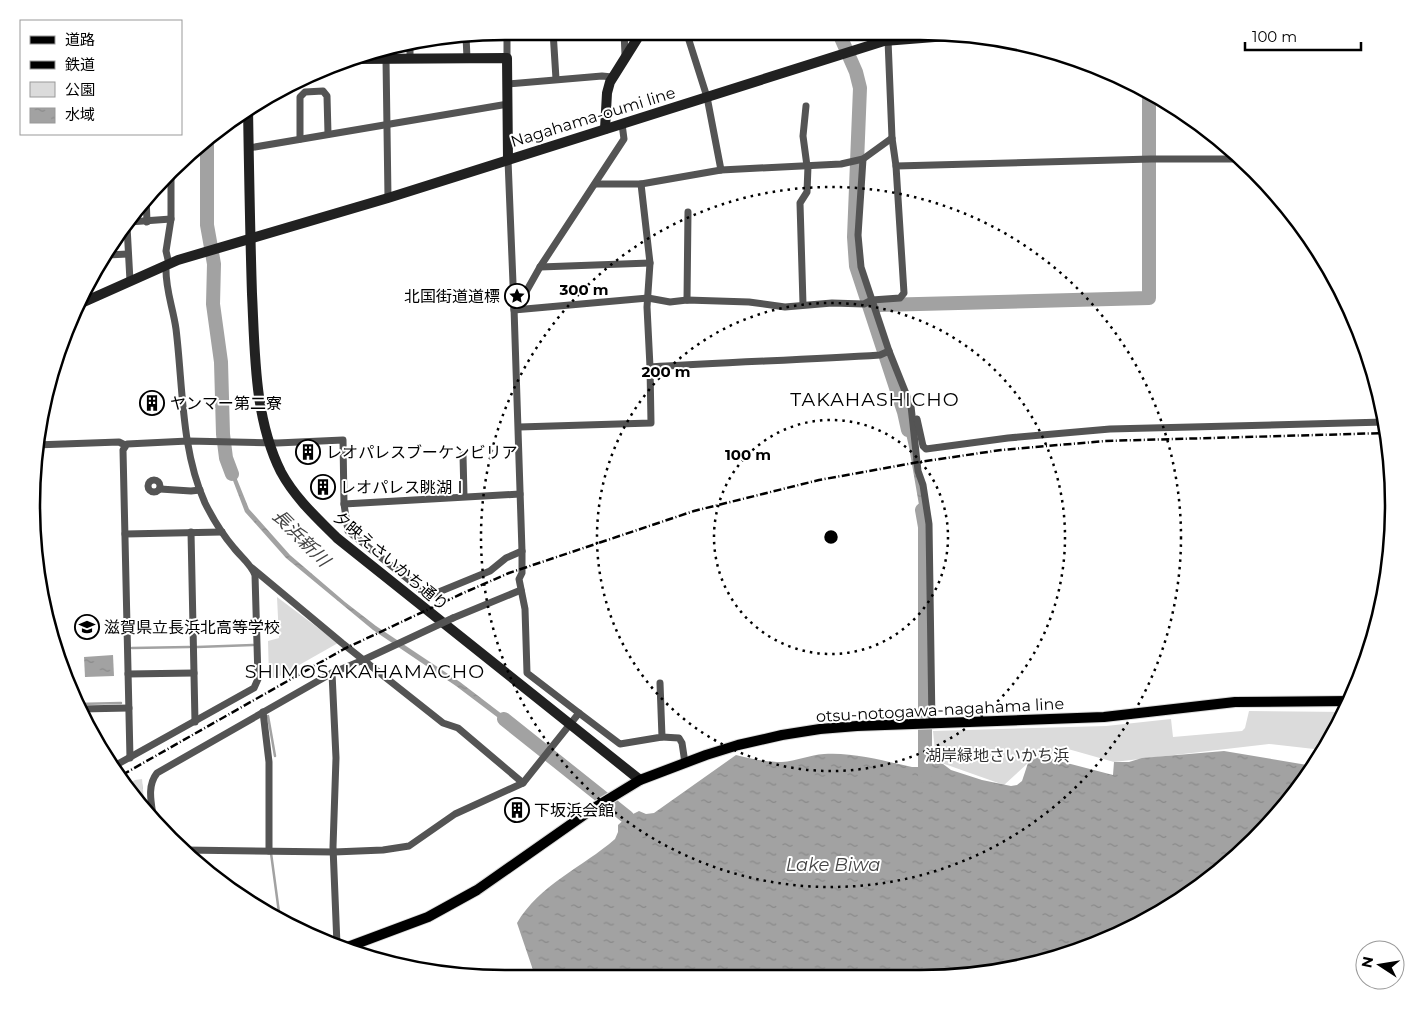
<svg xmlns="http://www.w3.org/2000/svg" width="1425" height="1010" font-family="Montserrat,'Noto Sans JP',sans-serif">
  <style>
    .green { fill: #dbdbdb }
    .cemetery { fill: url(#cemetery-stones) }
    .water { fill: url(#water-ripples) }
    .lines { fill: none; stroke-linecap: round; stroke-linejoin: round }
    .stream { stroke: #a2a2a2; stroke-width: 2.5 }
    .river { stroke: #a2a2a2; stroke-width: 14 }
    .primary-casing { stroke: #dbdbdb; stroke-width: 12 }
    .street { stroke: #545454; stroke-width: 7 }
    .secondary { stroke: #212121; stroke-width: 10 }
    .primary { stroke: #000; stroke-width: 10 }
    .rail { stroke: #000; stroke-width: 2.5; stroke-dasharray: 8 2.5 1 2.5; stroke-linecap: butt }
    .street-bridge { stroke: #545454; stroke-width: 7 }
    .ring { fill: none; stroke: #000; stroke-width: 2.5; stroke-dasharray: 2.5 5 }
    .labels { text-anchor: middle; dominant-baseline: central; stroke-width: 4; stroke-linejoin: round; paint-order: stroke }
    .street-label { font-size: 16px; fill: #000; stroke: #fff }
    .poi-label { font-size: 16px; fill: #000; stroke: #fff; text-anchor: start }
    .park-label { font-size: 16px; fill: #323232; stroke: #fff }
    .water-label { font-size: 18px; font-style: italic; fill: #434343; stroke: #fff }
    .quarter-label { font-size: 19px; letter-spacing: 1px; fill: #000; stroke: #fff }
    .rim { fill: none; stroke: #000; stroke-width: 2.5 }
    .centre { fill: #000; stroke: #fff; stroke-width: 2.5 }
    .ring-label { font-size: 15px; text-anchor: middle; font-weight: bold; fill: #000; stroke: #fff; stroke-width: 4; stroke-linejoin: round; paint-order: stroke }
  </style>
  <defs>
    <pattern id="cemetery-stones" width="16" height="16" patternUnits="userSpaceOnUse" patternTransform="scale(1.25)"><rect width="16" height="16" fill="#dbdbdb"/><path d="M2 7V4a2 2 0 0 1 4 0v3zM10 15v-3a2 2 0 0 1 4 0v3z" fill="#bababa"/></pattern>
    <pattern id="water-ripples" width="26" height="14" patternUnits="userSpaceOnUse" patternTransform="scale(1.25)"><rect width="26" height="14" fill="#a2a2a2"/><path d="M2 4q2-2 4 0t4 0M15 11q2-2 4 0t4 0" fill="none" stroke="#8a8a8a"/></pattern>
  </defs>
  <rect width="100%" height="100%" fill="#fff"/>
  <g class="green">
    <polygon points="277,597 338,643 278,677 269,678 268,641 279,638"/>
    <polygon points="1249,711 1346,712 1323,750 1269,744 1114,762 1068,749 1028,763 1004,785 936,761 933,731 1106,726 1171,719 1173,737 1242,731 1245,728"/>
  </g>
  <polygon class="cemetery" points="142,779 145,811 128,784 135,780"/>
  <g class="water">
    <polygon points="901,412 906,412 914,447 927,527 923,528 909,447"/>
    <polygon points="224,457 228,457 249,509 290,555 345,602 376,626 460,682 520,728 517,732 456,686 373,630 286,558 245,512"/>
    <polygon points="113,655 114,676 85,677 84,657"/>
    <path d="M1224,751L1313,766L1296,794L1232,861L1129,930L982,975L524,977L534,973L517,923C539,885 583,867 615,839L618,832V825L627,817L639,811L646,814L654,813L736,755C751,759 766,762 782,762C796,761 810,755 824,754C853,752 884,761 912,767H920L925,759L943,764L951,770L982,780L1011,786L1017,785L1022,781L1028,763L1040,756L1113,775L1114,762H1129L1142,758Z"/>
  </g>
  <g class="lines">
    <g class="stream">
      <polyline points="197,647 253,645"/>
      <polyline points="132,648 189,647"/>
      <polyline points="78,704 121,703"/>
      <polyline points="268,716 275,756"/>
      <polyline points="271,853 280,920"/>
    </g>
    <g class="river">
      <polyline points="838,31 856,72 860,88 854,237 856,266 904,412 908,430"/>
      <polyline points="207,142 207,225 214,264 213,304 221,362 223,434 226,458 232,474"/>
      <polyline points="871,309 879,305 1149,298 1149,92"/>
      <polyline points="922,510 925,527 925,776"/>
      <polyline points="504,719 627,817 638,832"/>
    </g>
    <defs>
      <polyline id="primary" points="345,948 428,917 477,890 594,808 640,780 706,755 738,745 782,735 820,729 857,726 1104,717 1235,702 1350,701"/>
    </defs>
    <use href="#primary" class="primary-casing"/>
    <g class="street">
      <polyline points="507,31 507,58"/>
      <polyline points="553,31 556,79"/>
      <polyline points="624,31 625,55"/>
      <polyline points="686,31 707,97 721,170"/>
      <polyline points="466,36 467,58"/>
      <polyline points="410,44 410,59"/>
      <polyline points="386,59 388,198"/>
      <polyline points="507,84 602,76 612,77"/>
      <polyline points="806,106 803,136 807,166"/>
      <polyline points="300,139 300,97 305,92 323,91 327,96 328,134"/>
      <polyline points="249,148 508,104"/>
      <polyline points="863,159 858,235 861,267 889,351 911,406 918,471 923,485 929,524 932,724"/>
      <polyline points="508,160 514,308"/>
      <polyline points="896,166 1151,159 1236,159"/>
      <polyline points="596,184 641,184 721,170 841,164 863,159 892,138"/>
      <polyline points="641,184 650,263 647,307 650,367"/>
      <polyline points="146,196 147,222"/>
      <polyline points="129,222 171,219"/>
      <polyline points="127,226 130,281"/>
      <polyline points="107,255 128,254"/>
      <polyline points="169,264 166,251 171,219 171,173"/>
      <polyline points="540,267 650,263"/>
      <polyline points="687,300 688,212"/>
      <polyline points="803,304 800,203 807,192 808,166"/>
      <polyline points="514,310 648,298 670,302 687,300 749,302 785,307 832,303 864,304 872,300 900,298 904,293 896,166 892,138 888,40"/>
      <polyline points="917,419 923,446 926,449 1008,438 1110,429 1385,422"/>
      <path d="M519,427L651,423L650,367C727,362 803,360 880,355L889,351"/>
      <polyline points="35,445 119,442 125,445"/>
      <polyline points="463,455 464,496"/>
      <circle cx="154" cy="486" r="6"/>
      <polyline points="160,489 191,491 200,490"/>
      <polyline points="344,504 520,494"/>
      <polyline points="191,532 195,722"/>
      <polyline points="125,534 222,532"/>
      <polyline points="252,568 342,643 443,723 458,728 523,783"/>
      <polyline points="453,618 521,590"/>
      <polyline points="332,673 336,758 333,847 337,945"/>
      <polyline points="128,674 194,673"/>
      <polyline points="81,709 129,708"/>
      <polyline points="263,712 269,762 269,851"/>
      <polyline points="579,713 620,744 662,737 660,683"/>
      <polyline points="662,737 679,738 682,743 685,763"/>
      <polyline points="130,758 123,450 127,444 188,441 277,443 343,440 344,504 348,531 429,596 490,571 506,558 522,551"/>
      <path d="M116,765L254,688L258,679L255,575C251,564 241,557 234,548C222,534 213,519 205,503C181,450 183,386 176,329C173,307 165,289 166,266"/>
      <path d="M154,822C152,805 146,787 157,773L332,673L361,661"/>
      <polyline points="184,850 334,852 383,850 409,846 455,814 523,783 579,713 527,673 525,609 519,579 522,573 522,551 514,308 518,306 540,267 624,139 622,124"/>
    </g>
    <g class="secondary">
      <polyline points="356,59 507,58 508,160"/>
      <path d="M248,108C249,170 250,232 252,294C255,353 254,418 281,472C295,498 317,518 337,538L640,780"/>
      <polyline points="605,129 607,93 610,82 642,31"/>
      <polyline points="77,305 178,260 388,198 884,41 960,35"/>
    </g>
    <use href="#primary" class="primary"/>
    <polyline class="rail" points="122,775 344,649 461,594 509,573 694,511 819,480 919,462 1001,450 1105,441 1387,433"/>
    <polyline class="street-bridge" points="361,661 453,618"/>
  </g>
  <g class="ring">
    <circle cx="831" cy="537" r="117"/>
    <circle cx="831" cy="537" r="234"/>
    <circle cx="831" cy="537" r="350"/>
  </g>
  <defs>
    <symbol id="sight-ring" viewBox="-11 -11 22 22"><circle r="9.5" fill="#fff" stroke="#000" stroke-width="1.5"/><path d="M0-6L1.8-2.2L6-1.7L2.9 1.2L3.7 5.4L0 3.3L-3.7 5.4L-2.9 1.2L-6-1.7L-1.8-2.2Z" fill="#000"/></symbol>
    <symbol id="building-ring" viewBox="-11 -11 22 22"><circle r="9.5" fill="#fff" stroke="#000" stroke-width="1.5"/><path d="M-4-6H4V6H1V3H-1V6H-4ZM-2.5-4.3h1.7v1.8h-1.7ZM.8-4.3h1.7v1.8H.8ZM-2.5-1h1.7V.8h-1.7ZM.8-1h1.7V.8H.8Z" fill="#000"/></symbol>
    <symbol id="school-ring" viewBox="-11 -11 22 22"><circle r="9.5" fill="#fff" stroke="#000" stroke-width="1.5"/><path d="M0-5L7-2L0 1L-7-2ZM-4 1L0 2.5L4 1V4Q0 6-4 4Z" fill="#000"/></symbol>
  </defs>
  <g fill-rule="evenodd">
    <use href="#sight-ring" x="503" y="282" width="28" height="28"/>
    <use href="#building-ring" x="138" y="389" width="28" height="28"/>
    <use href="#building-ring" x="294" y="438" width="28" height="28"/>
    <use href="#building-ring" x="309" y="473" width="28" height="28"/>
    <use href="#school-ring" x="73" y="613" width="28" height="28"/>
    <use href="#building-ring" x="503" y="796" width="28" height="28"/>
  </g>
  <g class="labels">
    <g class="street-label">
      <text transform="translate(593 117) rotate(-17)">Nagahama-oumi line</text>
      <text transform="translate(391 561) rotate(40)">夕映えさいかち通り</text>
      <text transform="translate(940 710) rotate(-3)">otsu-notogawa-nagahama line</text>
    </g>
    <g class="poi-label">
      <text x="500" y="296" text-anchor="end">北国街道道標</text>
      <text x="170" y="403">ヤンマー第二寮</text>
      <text x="326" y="452">レオパレスブーケンビリア</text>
      <text x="340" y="487">レオパレス眺湖Ⅰ</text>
      <text x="104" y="627">滋賀県立長浜北高等学校</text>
      <text x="534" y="810">下坂浜会館</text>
    </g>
    <g class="park-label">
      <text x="997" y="755">湖岸緑地さいかち浜</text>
    </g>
    <g class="water-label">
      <text transform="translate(301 538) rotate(45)">長浜新川</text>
      <text x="833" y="865">Lake Biwa</text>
    </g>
    <g class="quarter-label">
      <text x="875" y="399">TAKAHASHICHO</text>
      <text x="365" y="671">SHIMOSAKAHAMACHO</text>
    </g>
  </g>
  <path d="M0 0H1425V1010H0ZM505 40H920A465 465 0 0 1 1385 505V505A465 465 0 0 1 920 970H505A465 465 0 0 1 40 505V505A465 465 0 0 1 505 40Z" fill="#fff" fill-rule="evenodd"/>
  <path class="rim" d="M505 40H920A465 465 0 0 1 1385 505V505A465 465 0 0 1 920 970H505A465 465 0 0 1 40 505V505A465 465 0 0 1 505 40Z"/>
  <circle cx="831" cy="537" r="8" class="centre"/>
  <g class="ring-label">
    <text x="584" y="295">300 m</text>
    <text x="666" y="377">200 m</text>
    <text x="748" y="460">100 m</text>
  </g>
  <rect x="20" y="20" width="162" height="115" fill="#ffffff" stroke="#999999"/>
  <rect x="30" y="36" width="25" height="8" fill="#000000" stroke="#999999"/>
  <text x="65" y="45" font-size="15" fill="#000000">道路</text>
  <rect x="30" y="61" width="25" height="8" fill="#000000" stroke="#999999"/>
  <text x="65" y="70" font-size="15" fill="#000000">鉄道</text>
  <rect x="30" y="82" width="25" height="15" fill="#dbdbdb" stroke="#999999"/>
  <text x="65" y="95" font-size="15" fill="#000000">公園</text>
  <rect x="30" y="108" width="25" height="15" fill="url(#water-ripples)" stroke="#999999"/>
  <text x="65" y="120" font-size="15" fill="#000000">水域</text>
  <g transform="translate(1380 965) rotate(282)"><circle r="24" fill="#ffffff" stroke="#999999"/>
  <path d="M0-4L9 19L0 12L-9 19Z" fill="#000000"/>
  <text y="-8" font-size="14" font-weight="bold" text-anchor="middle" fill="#000000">N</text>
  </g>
  <path d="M1245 42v8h116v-8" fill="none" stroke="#000000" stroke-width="2.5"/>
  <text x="1252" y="42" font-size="15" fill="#000000" stroke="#ffffff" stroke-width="4" paint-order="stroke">100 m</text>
</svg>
